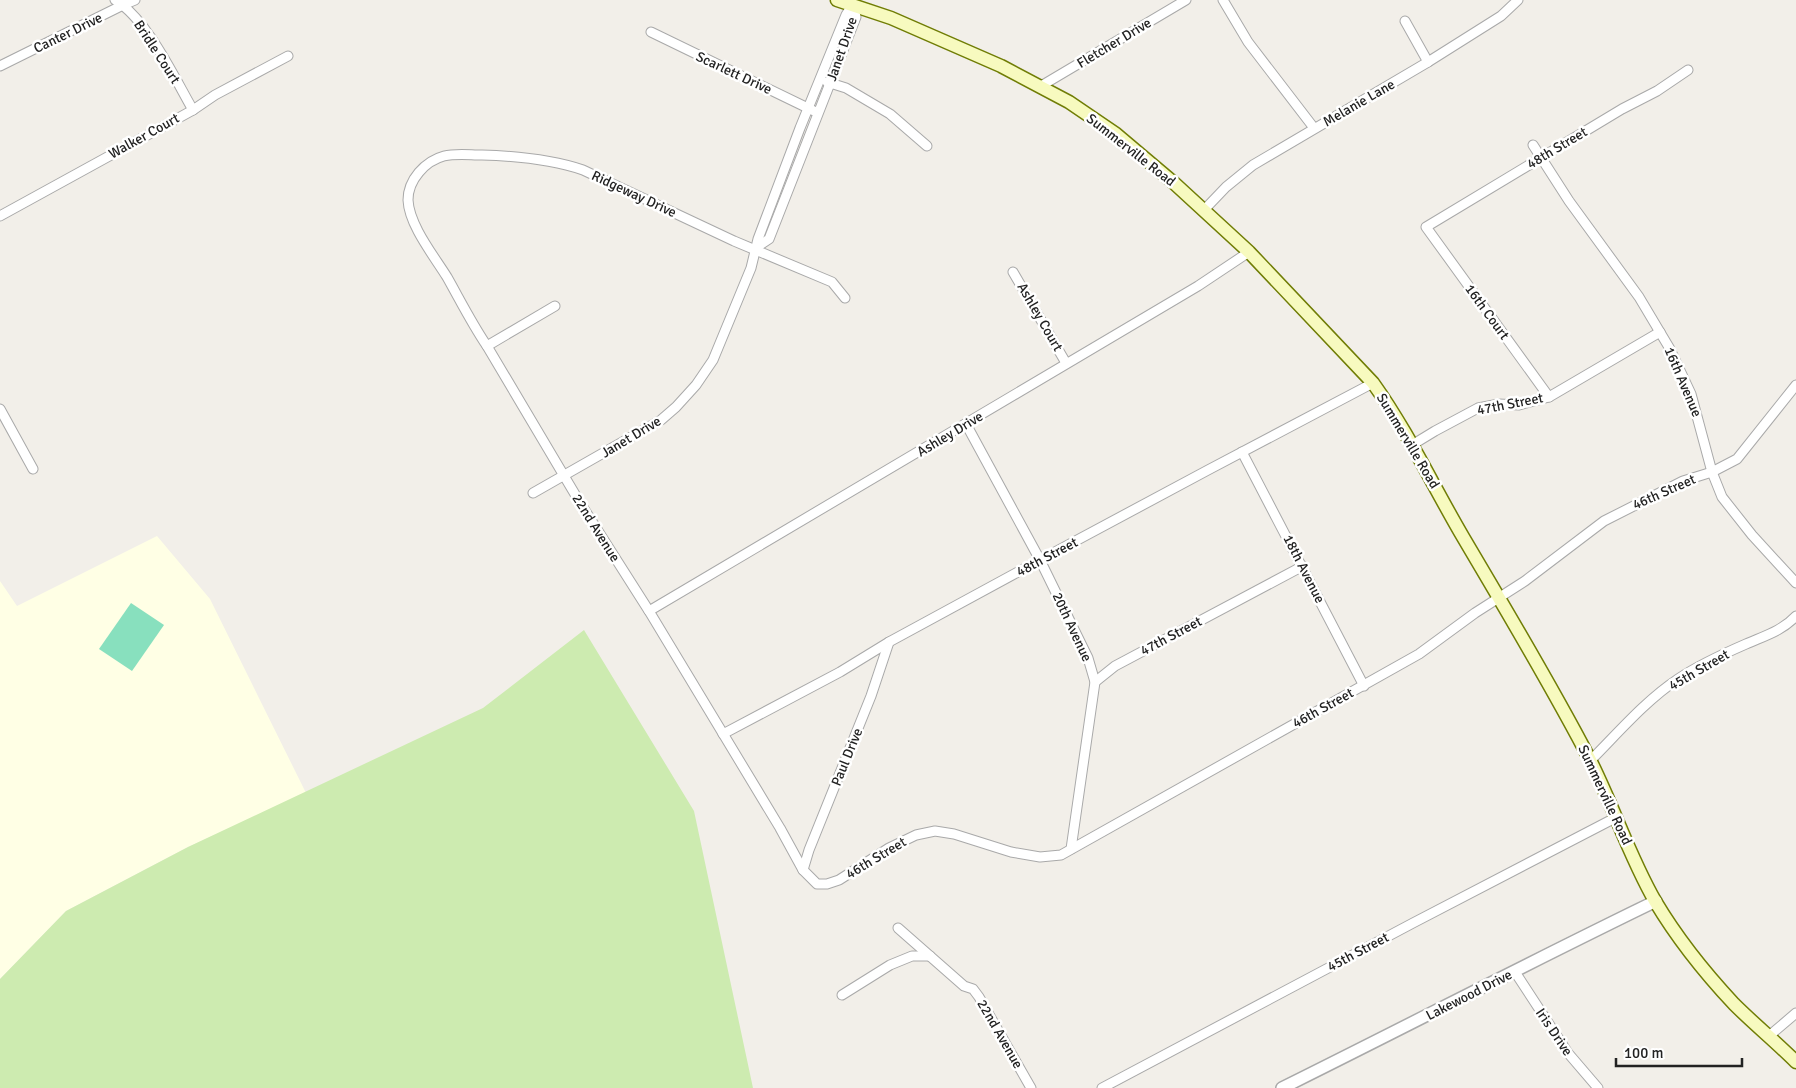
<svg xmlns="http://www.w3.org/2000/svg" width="1796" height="1088" font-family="Signika,sans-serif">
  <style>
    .education { fill: #ffffe5 }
    .grass { fill: #cdebb0 }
    .pitch { fill: #88e0be }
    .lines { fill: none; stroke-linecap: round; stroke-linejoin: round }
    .minor-casing { stroke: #a9a9a9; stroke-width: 11 }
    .tertiary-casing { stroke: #a9a9a9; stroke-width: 14 }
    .secondary-casing { stroke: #707d05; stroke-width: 15 }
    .minor { stroke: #fff; stroke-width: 9 }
    .tertiary { stroke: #fff; stroke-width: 11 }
    .secondary { stroke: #f7fabf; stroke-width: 12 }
    .labels { text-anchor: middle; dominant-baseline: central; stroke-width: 5; stroke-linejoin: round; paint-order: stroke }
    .street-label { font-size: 14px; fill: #222; stroke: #fff }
  </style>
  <rect width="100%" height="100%" fill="#f2efe9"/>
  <polygon class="education" points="157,536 210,599 306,793 188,847 66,911 0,979 0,581 17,606"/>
  <polygon class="grass" points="584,630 694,811 753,1088 0,1088 0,979 66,911 188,847 483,708"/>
  <polygon class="pitch" points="131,603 164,625 132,671 99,649"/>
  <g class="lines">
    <defs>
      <g id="minor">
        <path d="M115,0C147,19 174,77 193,110"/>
        <polyline points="1223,0 1248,42 1314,128"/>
        <polyline points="1405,21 1428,62"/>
        <polyline points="651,32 814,111"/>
        <polyline points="0,66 123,5 135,0"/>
        <polyline points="827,82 846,88 890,114 927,146"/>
        <polyline points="1041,86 1186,0"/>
        <polyline points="1533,145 1569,201 1639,297 1670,349 1691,394 1712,472 1722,497 1752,535 1796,583"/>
        <polyline points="1204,210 1226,187 1253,165 1428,62 1501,16 1518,0"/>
        <polyline points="0,216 193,110 215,95 288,56"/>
        <polyline points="754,249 769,239 856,17 853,4"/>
        <polyline points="1013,272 1066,363"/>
        <path d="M845,298L832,282L734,241L583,170C550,159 516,156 482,155C470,155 456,153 444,156C425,161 408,180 408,200C409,225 434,256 447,277C460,300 472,324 487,346L579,501L649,611L780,828L803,870L817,884H827L839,880L889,848L916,835L935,831L954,834L1011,852L1040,857L1061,855L1419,654L1475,613L1525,581L1604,521L1683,481L1712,472L1737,459L1796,385"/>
        <polyline points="487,346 555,306"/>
        <polyline points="1549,397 1426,227 1622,109 1657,91 1688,70"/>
        <polyline points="0,409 33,469"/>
        <polyline points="966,424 1040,560 1088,658 1095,682 1071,849"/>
        <polyline points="1412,445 1435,431 1478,408 1499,404 1519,405 1549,397 1660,332"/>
        <polyline points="1242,452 1364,686"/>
        <polyline points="533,493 661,420 676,407 696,385 713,360 751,268 758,239 800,128 846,15 853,4"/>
        <polyline points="649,611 1198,286 1249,252"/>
        <polyline points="1095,682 1115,666 1303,566"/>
        <polyline points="723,734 840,672 889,642 1040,560 1208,470 1373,383"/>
        <path d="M1590,761C1618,733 1645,701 1678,679C1699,665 1723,654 1746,644C1764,636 1782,631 1796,616"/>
        <polyline points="803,870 809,850 871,696 889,642"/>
        <polyline points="898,928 964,986 973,989 979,997 1031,1088"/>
        <polyline points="1515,972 1568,1053 1598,1088"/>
        <polyline points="842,995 890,965 912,956 930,956"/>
        <polyline points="1769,1036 1796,1013"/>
        <polyline points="1102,1088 1413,923 1615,818"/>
      </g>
      <path id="tertiary" d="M1282,1088C1407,1026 1530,962 1656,901"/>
      <path id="secondary" d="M837,0L891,18L1001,66L1069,102L1116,134L1174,183L1249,252L1373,383C1408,432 1433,486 1463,537C1506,610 1550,683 1589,758C1613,805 1629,856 1655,901C1677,938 1705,973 1734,1004C1754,1024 1776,1042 1796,1062"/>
    </defs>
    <use href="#minor" class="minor-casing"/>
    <use href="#tertiary" class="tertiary-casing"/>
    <use href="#secondary" class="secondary-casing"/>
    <use href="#minor" class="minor"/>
    <use href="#tertiary" class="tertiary"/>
    <use href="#secondary" class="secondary"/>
  </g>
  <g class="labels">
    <g class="street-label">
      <text transform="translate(68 33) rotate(-26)">Canter Drive</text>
      <text transform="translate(1114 43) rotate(-31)">Fletcher Drive</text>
      <text transform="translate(842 49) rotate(-71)">Janet Drive</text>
      <text transform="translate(157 52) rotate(57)">Bridle Court</text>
      <text transform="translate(734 73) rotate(25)">Scarlett Drive</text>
      <text transform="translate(1359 103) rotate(-30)">Melanie Lane</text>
      <text transform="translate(144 136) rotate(-29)">Walker Court</text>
      <text transform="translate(1557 148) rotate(-31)">48th Street</text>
      <text transform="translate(1131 150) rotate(38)">Summerville Road</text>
      <text transform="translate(634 194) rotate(25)">Ridgeway Drive</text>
      <text transform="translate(1487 312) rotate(54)">16th Court</text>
      <text transform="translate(1040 317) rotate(60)">Ashley Court</text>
      <text transform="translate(1683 382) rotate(67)">16th Avenue</text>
      <text transform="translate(1510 404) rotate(-11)">47th Street</text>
      <text transform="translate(950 434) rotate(-31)">Ashley Drive</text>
      <text transform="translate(631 437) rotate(-31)">Janet Drive</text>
      <text transform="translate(1408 441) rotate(59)">Summerville Road</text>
      <text transform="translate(1664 492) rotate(-24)">46th Street</text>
      <text transform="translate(596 528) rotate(58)">22nd Avenue</text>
      <text transform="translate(1047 557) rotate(-28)">48th Street</text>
      <text transform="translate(1304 569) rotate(63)">18th Avenue</text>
      <text transform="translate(1072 627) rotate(65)">20th Avenue</text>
      <text transform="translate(1171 636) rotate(-28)">47th Street</text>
      <text transform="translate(1699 670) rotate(-30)">45th Street</text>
      <text transform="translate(1323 708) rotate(-29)">46th Street</text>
      <text transform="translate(847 757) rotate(-68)">Paul Drive</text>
      <text transform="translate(1605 795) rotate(65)">Summerville Road</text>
      <text transform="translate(876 858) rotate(-31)">46th Street</text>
      <text transform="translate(1358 952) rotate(-28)">45th Street</text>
      <text transform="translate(1469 995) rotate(-27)">Lakewood Drive</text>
      <text transform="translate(1554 1032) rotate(56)">Iris Drive</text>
      <text transform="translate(1000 1034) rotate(60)">22nd Avenue</text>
    </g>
  </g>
  <path d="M1616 1058v8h126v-8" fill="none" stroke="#222222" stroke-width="2.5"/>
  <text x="1624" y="1058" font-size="15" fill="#222222" stroke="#ffffff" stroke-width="4" paint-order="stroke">100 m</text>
</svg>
